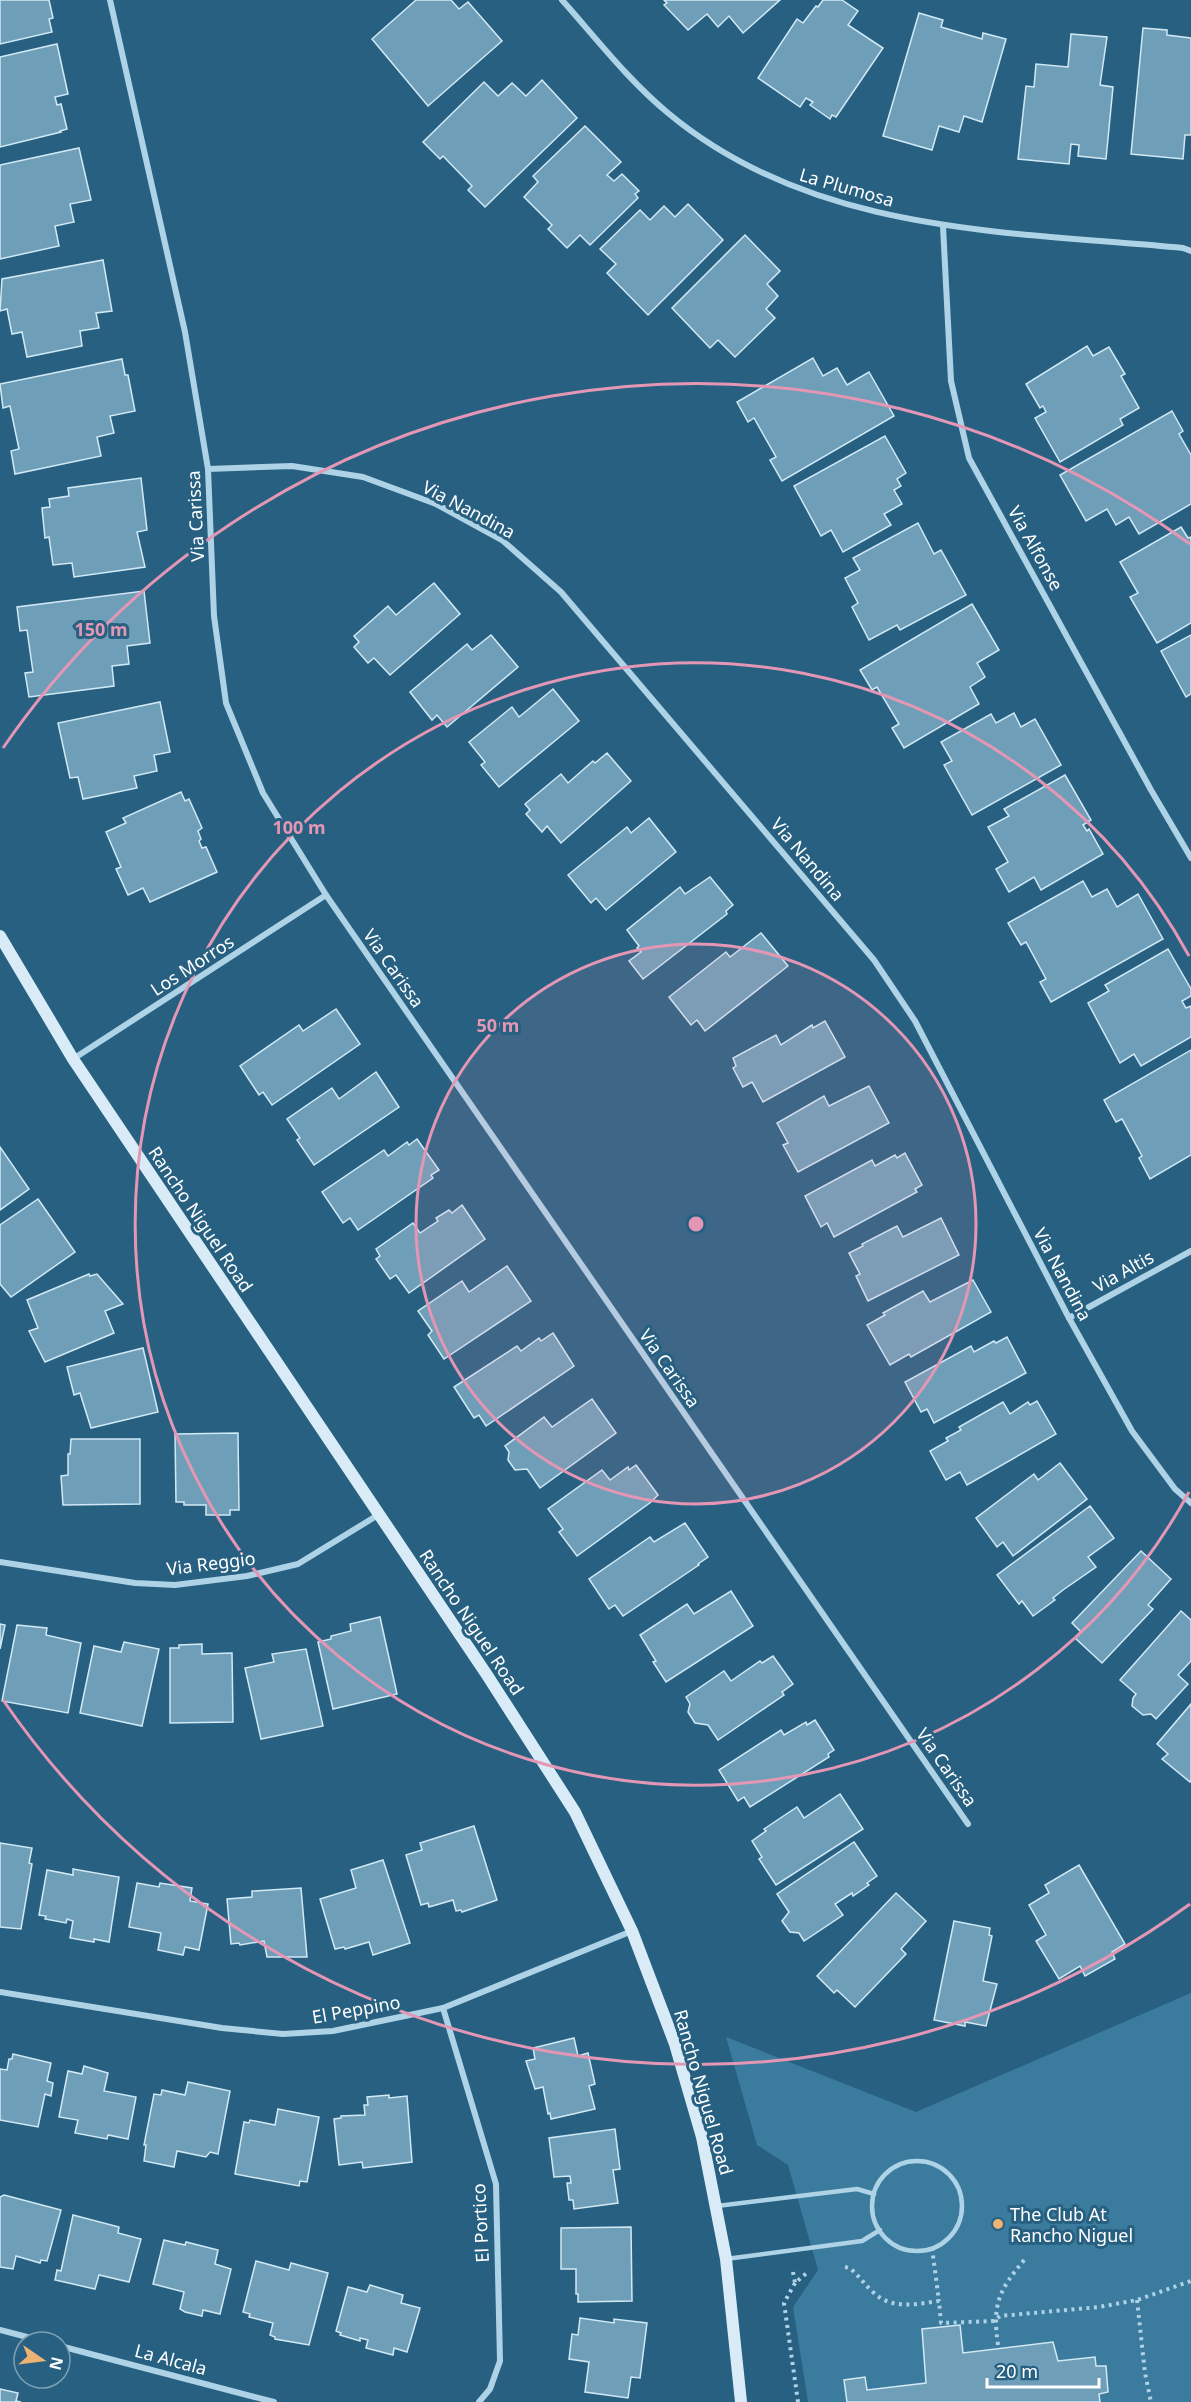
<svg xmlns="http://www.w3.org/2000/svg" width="1191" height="2402" font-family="'Noto Sans',sans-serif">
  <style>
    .green { fill: #3b7b9e }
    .building { fill: #6f9fb8; stroke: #d1e9f5; stroke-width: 1.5 }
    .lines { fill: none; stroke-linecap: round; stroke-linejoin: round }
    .path { stroke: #aed3e6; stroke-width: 4; stroke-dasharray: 3 4.5; stroke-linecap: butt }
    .lane { stroke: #aed3e6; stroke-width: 4.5 }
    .street { stroke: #aed3e6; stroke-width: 6 }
    .secondary { stroke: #d8ebf6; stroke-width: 12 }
    .ring { fill: none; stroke: #e497b5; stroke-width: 3 }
    .poi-dot { fill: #eeb374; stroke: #276081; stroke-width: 2 }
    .labels { text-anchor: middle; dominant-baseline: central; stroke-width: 6; stroke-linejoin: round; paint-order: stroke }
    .street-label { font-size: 18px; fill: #fff; stroke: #276081 }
    .poi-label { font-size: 18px; fill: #fff; stroke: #276081; text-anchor: start }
    .centre { fill: #e497b5; stroke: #276081; stroke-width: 3 }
    .ring-label { font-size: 18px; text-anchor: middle; font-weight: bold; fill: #e497b5; stroke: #276081; stroke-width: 6; stroke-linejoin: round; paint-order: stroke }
  </style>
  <rect width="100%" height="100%" fill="#276081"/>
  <polygon class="green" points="1191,1993 1191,2402 808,2402 793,2307 818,2270 788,2165 757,2145 726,2037 916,2112"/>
  <g class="building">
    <polygon points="0,0 49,0 53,18 49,19 52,32 0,44"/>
    <polygon points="416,0 451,0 459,9 468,2 502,41 428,106 372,39"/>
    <polygon points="664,0 780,0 743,33 729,16 718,27 707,14 688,30 664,5 667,3"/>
    <polygon points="823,0 842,0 858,11 848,25 883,48 836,117 832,115 830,119 810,105 813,102 806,98 800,107 758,78 797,19 803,23 816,6 818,7"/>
    <polygon points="919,13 943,20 941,27 982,39 983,33 1006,39 982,122 964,116 959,132 939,126 932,150 883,136"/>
    <polygon points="1143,28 1167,30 1167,35 1191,38 1191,135 1185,135 1183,159 1131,154"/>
    <polygon points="1071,34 1107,37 1100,85 1113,87 1106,159 1078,156 1079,145 1071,144 1069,164 1018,159 1026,86 1034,87 1036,64 1068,67"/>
    <polygon points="57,44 68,94 55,97 57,105 61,104 67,129 60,131 61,132 0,147 0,57"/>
    <polygon points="542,80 577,118 485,207 468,190 472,186 443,156 440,159 423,142 484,82 498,96 512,83 526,96"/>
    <polygon points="585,126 621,162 607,175 614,181 622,174 639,191 635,194 638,198 590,245 580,235 567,248 548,229 552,225 524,197 538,182 533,176"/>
    <polygon points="79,148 91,200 70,204 74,222 55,226 59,246 0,259 0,165"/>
    <polygon points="688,204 723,240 648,315 607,273 616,264 600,249 640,210 650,220 664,206 675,217"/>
    <polygon points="745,235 780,271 767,284 778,296 766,309 775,318 735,357 718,340 710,348 672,308"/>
    <polygon points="103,260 112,311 96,313 99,328 80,331 82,346 27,357 22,332 12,334 7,309 0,311 2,279"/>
    <polygon points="1087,346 1093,356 1109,347 1125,374 1121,376 1139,408 1120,419 1123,425 1060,462 1035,418 1046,412 1043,406 1040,408 1026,384"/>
    <polygon points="813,358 823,376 837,368 847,385 869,372 894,416 782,481 770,460 776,457 754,418 748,422 737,402"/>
    <polygon points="122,359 125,375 128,375 135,411 110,416 114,433 97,437 101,456 15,474 11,451 19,449 10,406 3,408 0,384"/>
    <polygon points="1172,411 1183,431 1179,434 1191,455 1191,504 1139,534 1129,517 1116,525 1107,509 1086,521 1060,475"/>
    <polygon points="885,436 906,473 897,479 901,486 894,490 902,504 884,514 891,525 843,552 831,530 821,536 794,486"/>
    <polygon points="141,478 147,530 137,532 145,567 74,577 72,563 53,565 49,537 45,538 42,508 50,507 49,499 69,496 68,488"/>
    <polygon points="918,523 934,554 941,550 966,595 900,630 897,625 869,640 852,607 858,603 845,578 860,570 853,558"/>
    <polygon points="1181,527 1188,538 1191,537 1191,623 1157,643 1130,597 1138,593 1120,562"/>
    <polygon points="434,583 460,614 390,675 374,658 368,663 354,647 359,642 354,636 388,606 396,615"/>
    <polygon points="144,591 150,643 127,646 129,664 112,666 114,686 29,697 25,673 33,672 27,630 20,631 17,607"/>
    <polygon points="972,604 999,650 977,663 985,677 970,687 979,704 904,748 892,728 899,724 877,687 872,690 860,670"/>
    <polygon points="491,635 518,667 447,727 437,715 432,720 410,692 467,644 472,650"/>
    <polygon points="1191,635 1191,694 1186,697 1161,651"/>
    <polygon points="553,689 579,721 499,787 481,765 485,762 469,742 512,707 519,717"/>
    <polygon points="160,702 170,752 154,755 157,771 134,776 137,788 83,799 78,777 70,778 58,723"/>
    <polygon points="1014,713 1021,727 1035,719 1061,765 972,815 944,765 952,761 941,742 991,714 996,723"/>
    <polygon points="607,753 631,781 561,843 547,826 542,832 526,814 530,810 525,804 561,774 568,783 593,761 595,763"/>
    <polygon points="1065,775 1091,820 1083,825 1087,831 1089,829 1103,854 1041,890 1034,877 1009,892 996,869 1008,862 988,827 1009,816 1004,809"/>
    <polygon points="181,792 185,801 189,799 202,828 198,831 201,839 199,841 202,848 206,847 217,872 150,902 143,888 128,895 116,869 121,867 106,832 126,823 123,818"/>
    <polygon points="649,818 676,852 606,910 596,898 591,903 568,875 627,827 631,833"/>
    <polygon points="710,877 733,905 726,911 727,914 643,979 629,961 641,952 637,948 639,946 627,930 680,887 685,894"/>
    <polygon points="1083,881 1092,897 1107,889 1117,907 1138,894 1163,939 1051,1002 1040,982 1046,979 1026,942 1021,945 1008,923"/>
    <polygon points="761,933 788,966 705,1031 697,1020 691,1025 669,997 726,952 730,957"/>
    <polygon points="1168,949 1191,989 1191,996 1182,1001 1186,1008 1191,1006 1191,1037 1141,1066 1134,1054 1120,1063 1088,1003 1109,991 1105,985"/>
    <polygon points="336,1009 360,1044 272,1105 263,1092 259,1095 240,1066 299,1025 303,1031"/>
    <polygon points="825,1021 845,1057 763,1102 752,1082 743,1087 733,1068 736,1066 733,1058 776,1035 781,1045 812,1025 813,1028"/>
    <polygon points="1191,1050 1191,1155 1150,1179 1139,1158 1142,1156 1122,1119 1116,1122 1104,1100"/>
    <polygon points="376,1072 399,1107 314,1165 297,1140 300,1138 287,1119 332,1088 339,1099"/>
    <polygon points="869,1086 889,1123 798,1172 783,1145 788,1143 777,1123 824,1096 829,1106"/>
    <polygon points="417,1139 439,1170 431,1175 433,1178 358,1230 350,1218 343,1223 322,1192 384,1150 388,1156 407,1142 409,1145"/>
    <polygon points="0,1147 29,1189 0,1210"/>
    <polygon points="905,1153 922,1185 915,1189 917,1192 834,1237 827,1223 821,1227 805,1196 872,1160 875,1166 895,1155 897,1158"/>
    <polygon points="38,1199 75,1252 11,1297 0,1284 0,1225"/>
    <polygon points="462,1205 485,1239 409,1293 396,1275 390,1279 376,1259 380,1256 376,1249 413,1223 420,1233 438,1221 436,1218 449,1210 452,1213"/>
    <polygon points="941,1218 959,1255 868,1301 856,1276 860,1274 849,1253 863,1246 862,1244 897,1226 903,1237"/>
    <polygon points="507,1266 531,1301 444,1359 428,1335 432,1331 418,1311 462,1281 469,1292"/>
    <polygon points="89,1274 90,1276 97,1274 123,1304 105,1311 114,1333 45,1362 29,1331 38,1328 27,1300"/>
    <polygon points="973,1280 991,1312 911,1357 909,1354 890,1365 867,1325 885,1315 883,1313 923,1291 930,1302"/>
    <polygon points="553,1333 574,1366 486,1426 479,1415 474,1418 454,1387 517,1346 521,1351 539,1338 541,1341"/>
    <polygon points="1007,1337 1026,1373 934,1423 927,1409 921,1412 905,1382 971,1346 974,1352 994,1341 996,1343"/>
    <polygon points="143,1348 158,1412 91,1428 80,1393 74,1395 67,1367"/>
    <polygon points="592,1399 616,1433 540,1488 527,1469 515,1470 508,1460 509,1452 505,1446 544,1417 552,1427"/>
    <polygon points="1037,1401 1056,1434 967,1485 960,1472 946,1480 930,1451 948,1441 946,1438 961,1430 959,1427 1003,1402 1010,1414 1028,1402 1030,1405"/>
    <polygon points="238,1433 239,1510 230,1510 230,1515 206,1515 206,1505 184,1505 184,1502 176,1502 175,1434"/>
    <polygon points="71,1439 140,1439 140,1504 63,1505 61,1476 68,1475 68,1454 70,1454"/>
    <polygon points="1060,1463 1087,1499 1013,1556 1003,1542 997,1547 976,1518 1034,1474 1038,1480"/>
    <polygon points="636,1465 658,1495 651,1502 577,1556 559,1532 563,1529 548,1509 602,1470 610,1480 628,1467 629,1470"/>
    <polygon points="1090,1506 1114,1538 1088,1557 1096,1567 1063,1590 1053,1598 1055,1600 1033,1616 1022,1601 1019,1604 997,1575"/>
    <polygon points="685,1523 708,1557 698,1564 699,1565 623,1616 615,1605 609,1609 589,1579 650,1537 654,1542"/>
    <polygon points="1141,1551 1171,1579 1148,1605 1153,1609 1102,1663 1075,1638 1081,1632 1072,1623"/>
    <polygon points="731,1591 753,1626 666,1682 653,1662 656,1661 640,1635 687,1604 694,1614"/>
    <polygon points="1181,1611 1191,1620 1191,1661 1178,1675 1188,1684 1156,1719 1151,1714 1143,1715 1132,1706 1133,1698 1136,1694 1120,1680"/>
    <polygon points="380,1617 397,1694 333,1709 318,1642 331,1639 331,1636 351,1631 350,1624"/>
    <polygon points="0,1624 5,1625 0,1649"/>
    <polygon points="17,1625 47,1628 46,1635 81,1643 68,1713 2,1701"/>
    <polygon points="124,1642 159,1649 142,1726 80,1713 94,1646 121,1652"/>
    <polygon points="202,1644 202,1654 232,1653 233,1722 170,1723 170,1648 179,1648 179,1645"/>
    <polygon points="306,1649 323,1726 261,1739 245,1668 274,1662 272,1654"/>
    <polygon points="773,1656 793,1684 782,1692 784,1695 718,1740 708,1725 695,1723 688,1712 690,1704 686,1697 724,1671 731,1681 760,1661 762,1663"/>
    <polygon points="1191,1704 1191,1780 1190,1782 1162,1759 1168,1754 1157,1744"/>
    <polygon points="815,1720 834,1750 828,1754 829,1757 750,1807 744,1797 738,1801 719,1770 781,1730 784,1735 806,1722 807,1725"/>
    <polygon points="840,1794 863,1829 776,1885 759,1859 762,1857 752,1841 766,1831 764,1829 797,1807 804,1818"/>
    <polygon points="474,1826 497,1900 462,1912 461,1910 456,1911 453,1900 429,1907 428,1903 421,1905 406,1855 422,1850 420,1843"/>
    <polygon points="854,1842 877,1876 867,1883 869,1885 853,1896 852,1893 835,1904 843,1915 804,1941 799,1933 790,1932 782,1921 789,1912 777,1894"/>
    <polygon points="0,1843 32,1848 29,1863 32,1864 21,1929 0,1927"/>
    <polygon points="383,1860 410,1943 373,1955 369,1942 345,1949 344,1947 335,1949 320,1899 356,1888 351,1870"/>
    <polygon points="1079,1865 1125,1944 1112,1952 1115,1959 1085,1976 1080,1966 1059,1979 1036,1941 1046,1935 1029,1905 1049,1893 1045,1885"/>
    <polygon points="73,1869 119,1877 109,1942 94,1939 94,1942 70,1938 73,1921 67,1919 66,1923 45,1919 46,1916 39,1915 47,1870 73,1875"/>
    <polygon points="137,1883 159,1887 160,1883 192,1888 190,1901 208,1904 199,1950 185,1947 183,1955 158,1950 161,1933 129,1927"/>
    <polygon points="301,1888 307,1957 267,1957 264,1941 240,1945 239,1943 231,1944 227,1899 252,1897 252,1891"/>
    <polygon points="896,1893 926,1921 901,1949 906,1954 855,2007 837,1990 834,1993 817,1976"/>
    <polygon points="954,1921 990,1928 989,1935 992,1936 983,1981 997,1984 986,2026 965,2022 965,2026 934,2020"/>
    <polygon points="574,2038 578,2056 588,2053 595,2084 589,2086 595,2109 551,2119 550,2113 548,2114 543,2087 535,2089 526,2061 535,2059 533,2048"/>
    <polygon points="13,2054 51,2063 47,2081 53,2083 51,2096 45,2094 38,2127 0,2120 0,2069 7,2070 9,2059 12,2059"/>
    <polygon points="84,2066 108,2073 104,2091 136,2097 128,2139 108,2135 107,2139 75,2133 78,2120 59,2117 68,2071 82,2074"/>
    <polygon points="188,2082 230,2091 218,2154 210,2152 206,2157 177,2151 174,2167 144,2161 146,2145 144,2145 154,2094 161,2095 162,2090 185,2095"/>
    <polygon points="389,2095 389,2098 407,2096 412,2162 363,2168 362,2162 339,2165 334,2119 341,2118 341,2116 365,2115 364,2105 368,2105 367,2097"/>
    <polygon points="278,2109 319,2117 307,2182 300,2181 299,2186 235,2174 244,2122 249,2123 250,2120 275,2125"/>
    <polygon points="615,2129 620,2169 613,2170 618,2203 574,2209 573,2200 569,2200 567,2183 571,2183 570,2176 554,2177 549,2138"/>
    <polygon points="4,2195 61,2210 47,2261 41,2260 40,2263 16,2256 13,2269 0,2267 0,2197"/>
    <polygon points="73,2215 119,2227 118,2233 141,2239 129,2282 99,2275 95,2289 55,2280 57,2270 61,2271"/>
    <polygon points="631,2227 632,2301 578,2302 578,2294 576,2294 576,2269 561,2269 561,2228"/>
    <polygon points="164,2240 185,2245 186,2242 218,2250 215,2264 231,2269 220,2314 203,2310 202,2316 185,2312 180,2309 184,2292 153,2284"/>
    <polygon points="256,2261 289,2270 291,2263 328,2273 309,2345 275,2339 275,2337 270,2335 273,2323 249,2317 250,2314 243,2312"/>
    <polygon points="370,2285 403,2295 401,2303 420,2308 407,2352 394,2348 393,2355 366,2348 368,2340 360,2338 360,2341 340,2335 341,2333 336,2331 348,2287 367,2292"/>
    <polygon points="580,2318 614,2323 614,2319 647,2323 640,2378 631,2377 628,2398 585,2392 589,2362 569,2359 572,2334 578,2335"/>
    <polygon points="960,2325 963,2353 1053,2342 1058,2361 1095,2357 1096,2366 1106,2366 1108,2392 1099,2394 1100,2402 847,2402 844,2380 865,2377 867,2390 926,2383 922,2329"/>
    <polygon points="0,2389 18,2393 16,2401 21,2402 0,2402"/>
  </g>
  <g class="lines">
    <g class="path">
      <polyline points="932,2248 939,2301"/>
      <path d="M845,2267L850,2268C859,2276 865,2285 874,2293C892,2310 917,2304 939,2301L941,2323L994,2321L1000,2316L1099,2307L1137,2300L1191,2281"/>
      <polyline points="793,2272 795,2283 809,2271"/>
      <polyline points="795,2283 784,2303 798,2402"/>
      <polyline points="1137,2300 1145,2373 1151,2402"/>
      <path d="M998,2345C992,2304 999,2290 1025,2259"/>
    </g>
    <g class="lane">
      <circle cx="917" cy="2206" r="45"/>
      <polyline points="717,2206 857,2189 874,2194"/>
      <polyline points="726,2259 862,2241 880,2230"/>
    </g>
    <g class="street">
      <polyline points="110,0 185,332 208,469 214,616 226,703 263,793 326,895 968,1824"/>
      <path d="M562,0C596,38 628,80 668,113C813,234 1005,231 1183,248L1191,251"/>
      <polyline points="943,226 951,381 969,458 1151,790 1191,858"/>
      <polyline points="208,469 292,466 363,477 436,504 502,540 561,592 874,960 915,1021 1069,1318 1132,1431 1175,1489 1191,1503"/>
      <polyline points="73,1059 326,895"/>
      <polyline points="1069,1318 1191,1251"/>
      <polyline points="0,1562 135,1583 175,1585 247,1576 298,1564 378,1515"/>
      <polyline points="0,1992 222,2028 283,2034 333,2031 443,2008 632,1931"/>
      <polyline points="443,2008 496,2184 500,2361 490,2389 479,2402"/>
      <polyline points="0,2330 46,2342"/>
      <polyline points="60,2346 274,2402"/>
    </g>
    <polyline class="secondary" points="0,936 73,1059 487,1675 575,1812 632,1931 675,2044 702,2137 726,2259 741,2402"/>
  </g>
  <circle cx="696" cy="1224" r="280" fill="#e497b5" fill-opacity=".12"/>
  <g class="ring">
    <circle cx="696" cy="1224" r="280"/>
    <path d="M1189 1492A561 561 0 1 1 1189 956"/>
    <path d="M1190 1904A841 841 0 0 1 3 1700M3 748A841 841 0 0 1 1190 544"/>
  </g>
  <circle class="poi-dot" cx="998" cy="2224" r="6"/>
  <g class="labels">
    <g class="street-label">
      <text transform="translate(847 187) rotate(16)">La Plumosa</text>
      <text transform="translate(469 509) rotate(28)">Via Nandina</text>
      <text transform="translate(195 516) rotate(-93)">Via Carissa</text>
      <text transform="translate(1036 548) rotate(61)">Via Alfonse</text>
      <text transform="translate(808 859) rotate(50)">Via Nandina</text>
      <text transform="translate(192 965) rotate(-33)">Los Morros</text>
      <text transform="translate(394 968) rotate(55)">Via Carissa</text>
      <text transform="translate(201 1219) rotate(56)">Rancho Niguel Road</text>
      <text transform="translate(1123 1271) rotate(-29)">Via Altis</text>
      <text transform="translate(1063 1274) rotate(62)">Via Nandina</text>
      <text transform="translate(670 1368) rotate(55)">Via Carissa</text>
      <text transform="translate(211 1563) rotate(-7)">Via Reggio</text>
      <text transform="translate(472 1622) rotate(56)">Rancho Niguel Road</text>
      <text transform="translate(947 1767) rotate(55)">Via Carissa</text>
      <text transform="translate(356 2009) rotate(-10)">El Peppino</text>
      <text transform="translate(704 2092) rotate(74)">Rancho Niguel Road</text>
      <text transform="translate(480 2223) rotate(-93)">El Portico</text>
      <text transform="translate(171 2359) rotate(15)">La Alcala</text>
    </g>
    <g class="poi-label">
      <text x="1010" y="2214">The Club At<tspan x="1010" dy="21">Rancho Niguel</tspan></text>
    </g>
  </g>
  <circle cx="696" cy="1224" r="9" class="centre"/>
  <g class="ring-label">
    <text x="101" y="636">150 m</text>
    <text x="299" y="834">100 m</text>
    <text x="498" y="1032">50 m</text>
  </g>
  <g transform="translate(42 2360) rotate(104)"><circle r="28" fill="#276081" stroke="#7da0b3" stroke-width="1.5"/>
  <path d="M0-4.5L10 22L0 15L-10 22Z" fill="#eeb374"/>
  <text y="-9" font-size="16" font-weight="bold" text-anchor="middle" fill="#ffffff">N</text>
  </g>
  <path d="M987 2378v9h112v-9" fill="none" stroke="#ffffff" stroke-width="3"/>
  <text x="996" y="2378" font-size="18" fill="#ffffff" stroke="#276081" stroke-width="4.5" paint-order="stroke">20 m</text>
</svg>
